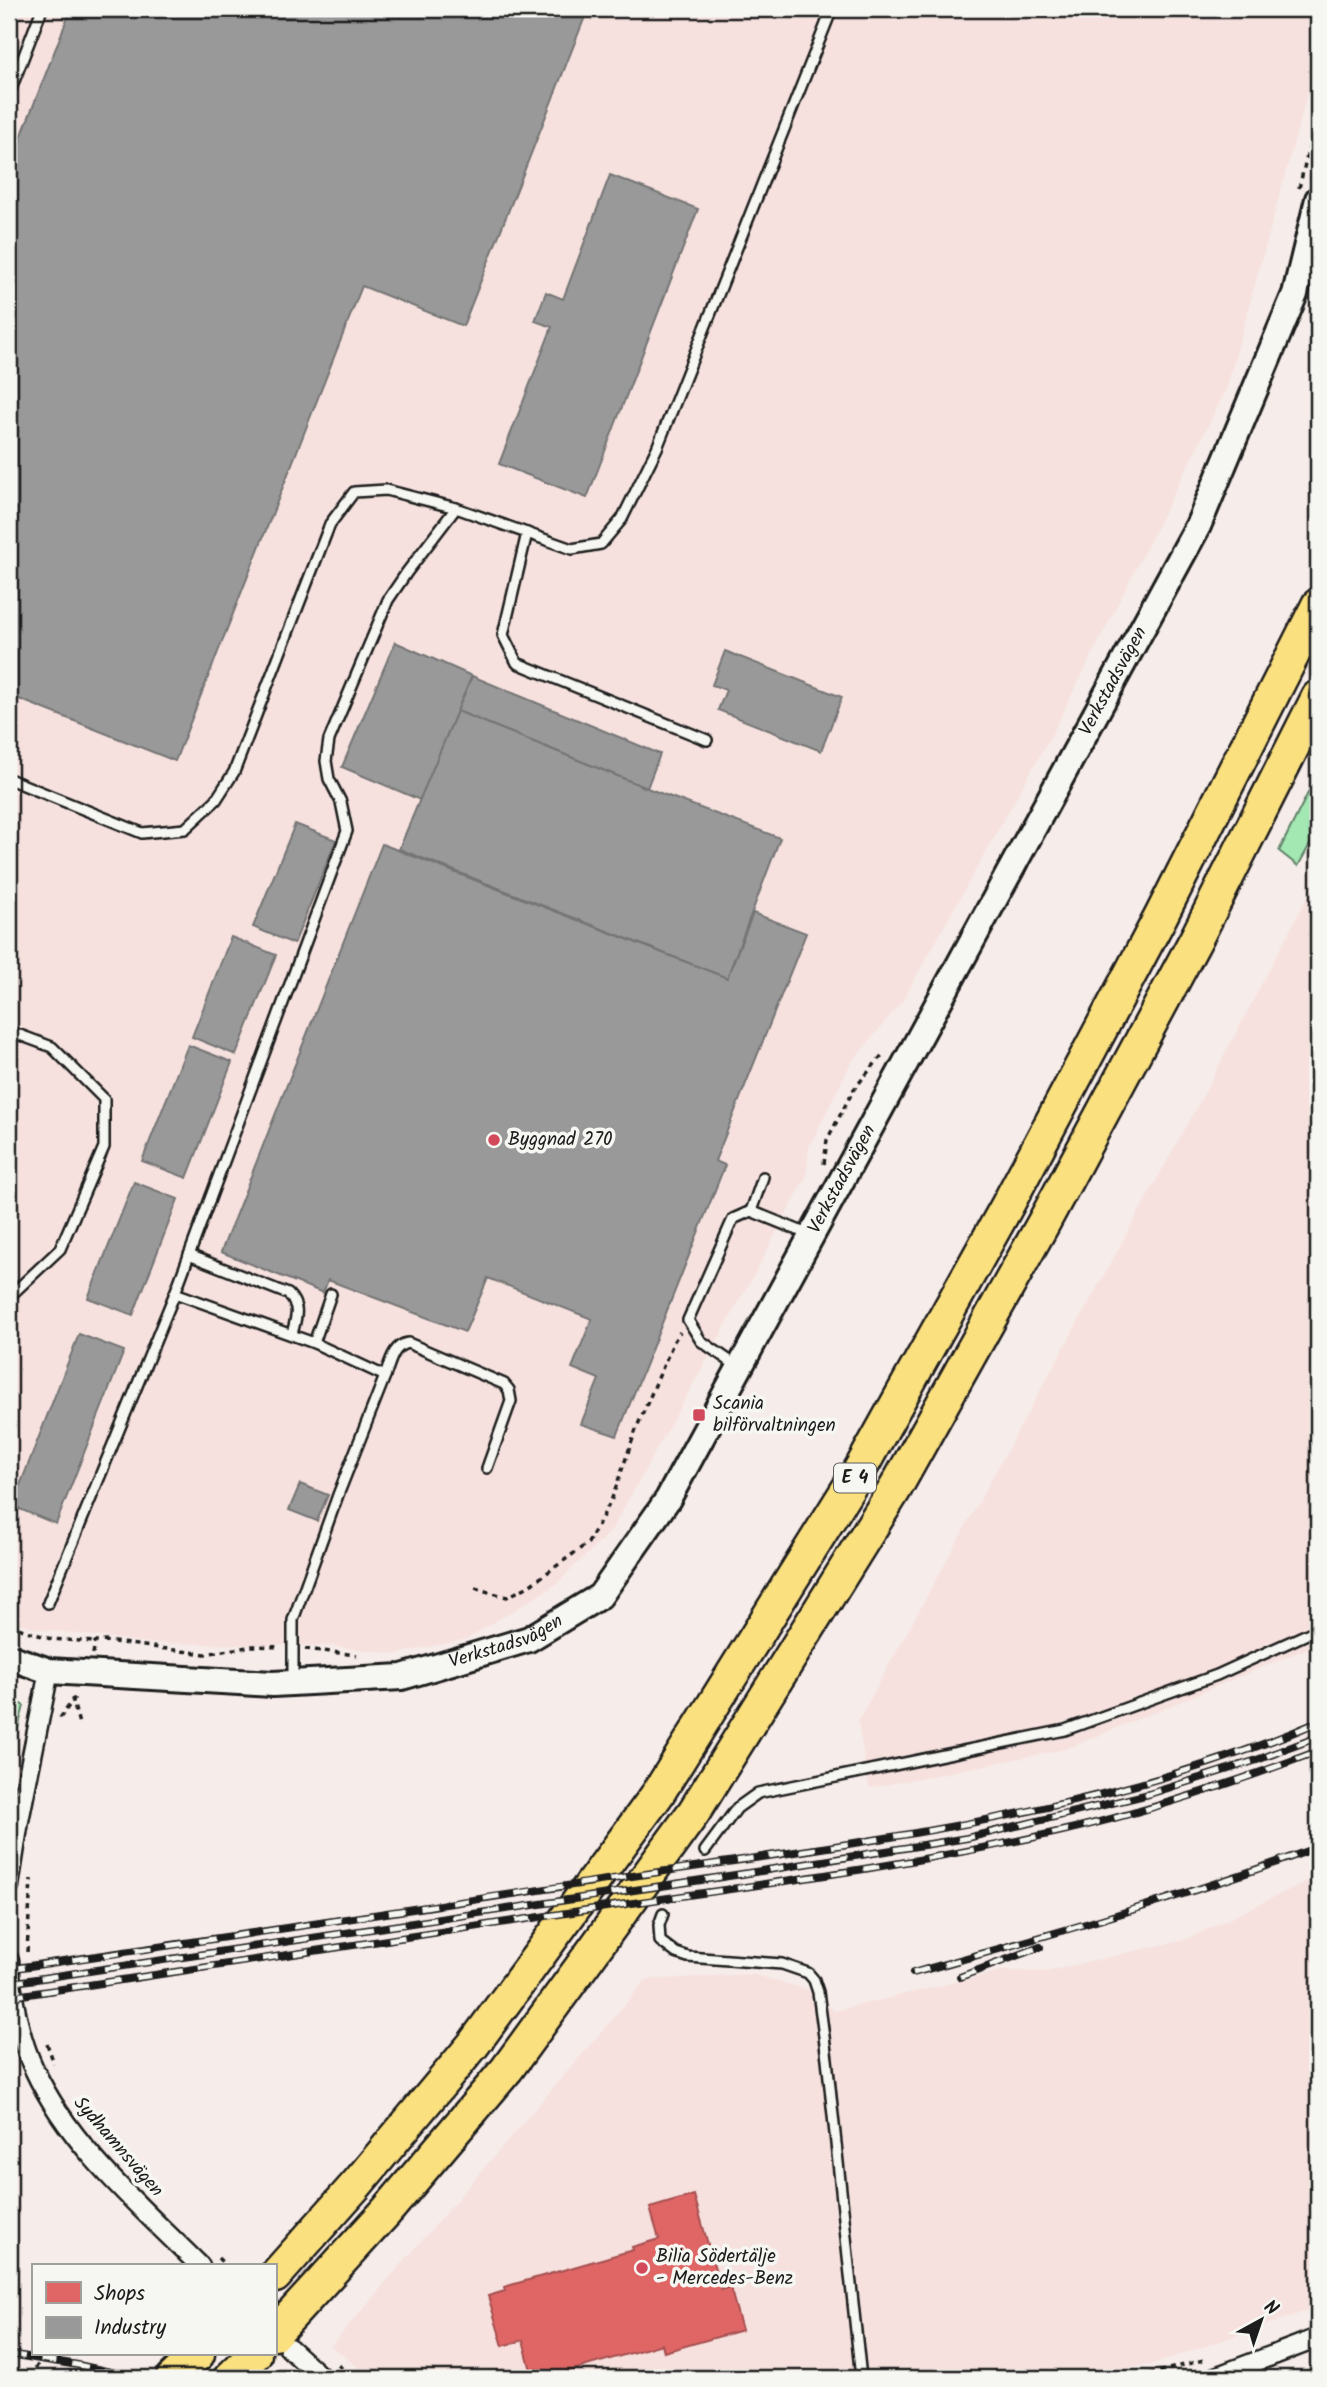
<svg xmlns="http://www.w3.org/2000/svg" width="1327" height="2387" font-family="Kalam,sans-serif">
  <style>
    .built { fill: #f6e1de }
    .green { fill: #a3e7b3; stroke: #608268; stroke-width: 2 }
    .shops { fill: #e06666; stroke: #a55050; stroke-width: 2 }
    .industry { fill: #999; stroke: #747474; stroke-width: 2 }
    .lines { fill: none; stroke-linecap: round; stroke-linejoin: round }
    .lane-casing { stroke: #1c1c1c; stroke-width: 14 }
    .street-casing { stroke: #1c1c1c; stroke-width: 23 }
    .secondary-casing { stroke: #1c1c1c; stroke-width: 30 }
    .highway-casing { stroke: #1c1c1c; stroke-width: 37 }
    .path { stroke: #1c1c1c; stroke-width: 3.5; stroke-dasharray: 5 5; stroke-linecap: butt }
    .lane { stroke: #f6f6f2; stroke-width: 9 }
    .street { stroke: #f6f6f2; stroke-width: 18 }
    .secondary { stroke: #f6f6f2; stroke-width: 24 }
    .highway { stroke: #fbe080; stroke-width: 32 }
    .rail-casing { stroke: #1c1c1c; stroke-width: 8 }
    .rail { stroke: #f6f6f2; stroke-width: 5; stroke-dasharray: 16; stroke-linecap: butt }
    .poi-dot { fill: #d1495b; stroke: #f6f6f2; stroke-width: 2.5 }
    .labels { text-anchor: middle; dominant-baseline: central; stroke-width: 7; stroke-linejoin: round; paint-order: stroke }
    .shield { fill: #f6f6f2; stroke: #5d5d5c; stroke-width: 2 }
    .shield-label { font-size: 18px; font-weight: bold; fill: #1c1c1c }
    .street-label { font-size: 19px; fill: #1c1c1c; stroke: #f6f6f2 }
    .poi-label { font-size: 19px; fill: #1c1c1c; stroke: #f6f6f2; text-anchor: start }
  </style>
  <rect width="100%" height="100%" fill="#f6ece9"/>
  <filter id="ink" filterUnits="userSpaceOnUse"><feTurbulence type="fractalNoise" baseFrequency=".0143" numOctaves="2"/><feDisplacementMap in="SourceGraphic" scale="14" xChannelSelector="R" yChannelSelector="G"/><feConvolveMatrix kernelMatrix="1 2 1 2 8 2 1 2 1" color-interpolation-filters="sRGB"/></filter>
  <g filter="url(#ink)">
    <g class="built">
      <polygon points="9,9 1318,9 1315,65 1226,390 1054,730 903,1000 851,1063 809,1147 806,1177 755,1273 611,1531 555,1585 467,1639 396,1654 332,1646 150,1643 41,1629 9,1620"/>
      <polygon points="1318,877 1318,1644 1066,1749 869,1788 858,1721 1204,1094"/>
      <polygon points="1318,1876 1318,2307 1151,2365 1040,2378 375,2378 368,2375 331,2346 646,1980 751,1974 807,1989 835,2011 1002,1971 1045,1972 1187,1939"/>
    </g>
    <g class="green">
      <polygon points="1318,773 1318,830 1298,866 1279,851"/>
      <polygon points="9,1697 24,1706 9,1760"/>
    </g>
    <polygon class="shops" points="694,2195 721,2290 730,2287 742,2330 664,2352 662,2344 545,2378 533,2378 523,2340 503,2346 488,2296 505,2291 504,2287 633,2250 632,2247 659,2239 650,2208"/>
    <g class="industry">
      <polygon points="71,9 588,9 463,326 362,286 175,761 9,695 9,168"/>
      <polygon points="610,175 698,209 587,498 499,464 552,327 535,321 546,292 563,299"/>
      <polygon points="395,642 472,676 420,800 342,767"/>
      <polygon points="725,651 842,697 821,751 718,710 726,690 712,685"/>
      <polygon points="472,676 660,754 647,788 457,711"/>
      <polygon points="457,711 647,788 780,838 727,978 399,849"/>
      <polygon points="295,824 336,840 294,944 253,927"/>
      <polygon points="382,844 727,978 753,913 806,933 715,1161 725,1165 617,1436 581,1424 599,1379 572,1368 592,1319 488,1278 465,1332 328,1280 323,1293 221,1252"/>
      <polygon points="231,937 276,955 236,1055 192,1037"/>
      <polygon points="188,1045 232,1062 187,1178 142,1161"/>
      <polygon points="134,1182 178,1199 133,1315 88,1298"/>
      <polygon points="79,1334 124,1351 56,1524 12,1506"/>
      <polygon points="300,1484 328,1495 317,1521 289,1510"/>
    </g>
    <g class="lines">
      <defs>
        <g id="lane">
          <polyline points="9,94 42,9"/>
          <polyline points="527,533 503,635 517,663 707,740"/>
          <polyline points="9,779 142,833 185,829 216,800 234,772 330,524 354,492 386,490 456,508 572,549 601,544 622,519 657,448 832,9"/>
          <polyline points="9,1031 52,1047 104,1099 104,1147 60,1249 9,1297"/>
          <polyline points="751,1211 763,1177"/>
          <path d="M189,1255L288,1294C301,1307 296,1318 292,1334"/>
          <polyline points="314,1343 331,1294"/>
          <polyline points="737,1366 701,1341 688,1320 733,1219 751,1211 810,1235"/>
          <path d="M385,1376C390,1363 393,1345 408,1343L504,1384L509,1390L511,1401L487,1468"/>
          <polyline points="48,1603 175,1293"/>
          <polyline points="293,1681 293,1620 338,1495 385,1376 314,1343 175,1293 347,831 341,802 329,779 326,761 329,740 388,600 407,572 456,508"/>
          <polyline points="705,1851 737,1808 758,1793 1065,1730 1217,1675 1318,1629"/>
          <polyline points="663,1914 659,1925 660,1941 676,1953 688,1957 782,1964 808,1973 814,1980 818,1992 827,2059 861,2378"/>
        </g>
        <g id="street">
          <polyline points="9,1886 19,1821 49,1671"/>
          <path d="M9,1960C11,1996 19,2037 34,2069C70,2147 141,2207 200,2266"/>
          <polyline points="289,2348 322,2378"/>
          <polyline points="1213,2378 1318,2338"/>
        </g>
        <g id="secondary">
          <path id="s1" d="M9,1657L49,1671L273,1684L402,1677L529,1639L600,1596L668,1499L1198,526L1295,294L1318,199"/>
        </g>
        <g id="highway">
          <polyline points="275,2276 356,2185 473,2045 657,1795 861,1468 1007,1206 1161,916 1318,605"/>
          <polyline points="275,2333 385,2213 507,2069 694,1812 895,1489 1044,1222 1197,937 1318,697"/>
          <polyline points="173,2378 198,2354"/>
          <polyline points="230,2378 255,2354"/>
        </g>
      </defs>
      <use href="#lane" class="lane-casing"/>
      <use href="#street" class="street-casing"/>
      <use href="#secondary" class="secondary-casing"/>
      <use href="#highway" class="highway-casing"/>
      <g class="path">
        <polyline points="1299,188 1316,119 1318,98"/>
        <polyline points="824,1164 827,1140 854,1089 884,1053"/>
        <polyline points="475,1588 507,1597 529,1586 588,1543 611,1501 637,1427 674,1341 680,1332"/>
        <polyline points="9,1625 51,1639 95,1642"/>
        <polyline points="305,1649 357,1655"/>
        <polyline points="93,1654 95,1642 106,1641 205,1654 253,1646 280,1647"/>
        <polyline points="72,1698 79,1724"/>
        <polyline points="60,1718 76,1696"/>
        <polyline points="27,1952 31,1879"/>
        <polyline points="47,2044 54,2063"/>
        <polyline points="218,2258 226,2266"/>
        <polyline points="338,2365 355,2378"/>
        <polyline points="31,2378 43,2354"/>
        <polyline points="1120,2378 1142,2376 1207,2359"/>
      </g>
      <use href="#lane" class="lane"/>
      <use href="#street" class="street"/>
      <use href="#secondary" class="secondary"/>
      <use href="#highway" class="highway"/>
      <defs>
        <g id="rail">
          <path d="M9,1969C226,1938 442,1904 659,1872C881,1839 1110,1812 1318,1722"/>
          <path d="M913,1973C1050,1935 1186,1897 1318,1847"/>
          <polyline points="960,1977 1040,1947"/>
          <polyline points="9,1983 742,1874 967,1838 1149,1794 1257,1760 1318,1737"/>
          <path d="M9,1997C214,1966 420,1935 626,1904C771,1883 919,1864 1062,1831C1150,1811 1234,1783 1318,1751"/>
          <polyline points="9,2354 78,2365 138,2378"/>
        </g>
      </defs>
      <use href="#rail" class="rail-casing"/>
      <use href="#rail" class="rail"/>
    </g>
  </g>
  <g class="poi-dot">
    <circle cx="494" cy="1140" r="7"/>
    <rect x="692" y="1408" width="14" height="14" rx="3.5"/>
    <circle cx="642" cy="2268" r="7"/>
  </g>
  <g class="labels">
    <rect class="shield" x="834" y="1463.5" width="42" height="29" rx="5"/>
    <g class="shield-label">
      <text x="855" y="1478">E 4</text>
    </g>
    <g class="street-label">
      <text stroke="none"><textPath href="#s1" startOffset="1661">Verkstadsvägen</textPath></text>
      <text stroke="none"><textPath href="#s1" startOffset="1094">Verkstadsvägen</textPath></text>
      <text stroke="none"><textPath href="#s1" startOffset="506">Verkstadsvägen</textPath></text>
      <text transform="translate(118 2147) rotate(49)">Sydhamnsvägen</text>
    </g>
    <g class="poi-label">
      <text x="508" y="1140">Byggnad 270</text>
      <text x="713" y="1404">Scania<tspan x="713" dy="22">bilförvaltningen</tspan></text>
      <text x="656" y="2257">Bilia Södertälje<tspan x="656" dy="22">- Mercedes-Benz</tspan></text>
    </g>
  </g>
  <rect width="1327" height="2387" fill="none" stroke="#f6f6f2" stroke-width="35"/>
  <rect x="18" y="18" width="1292" height="2352" fill="none" stroke="#1c1c1c" stroke-width="2.5" filter="url(#ink)"/>
  <rect x="32" y="2264" width="245" height="91" fill="#f6f6f2" stroke="#9f9f9c" stroke-width="2"/>
  <rect x="46" y="2282" width="35" height="21" fill="#e06666" stroke="#9f9f9c" stroke-width="2"/>
  <text x="94" y="2300" font-size="21" fill="#1c1c1c">Shops</text>
  <rect x="46" y="2317" width="35" height="21" fill="#999999" stroke="#9f9f9c" stroke-width="2"/>
  <text x="94" y="2334" font-size="21" fill="#1c1c1c">Industry</text>
  <g transform="translate(1261 2320) rotate(40)" stroke="#f6f6f2" stroke-width="5" paint-order="stroke">
  <path d="M0-5L12 26L0 18L-12 26Z" fill="#1c1c1c"/>
  <text y="-10" font-size="19" font-weight="bold" text-anchor="middle" fill="#1c1c1c">N</text>
  </g>
</svg>
